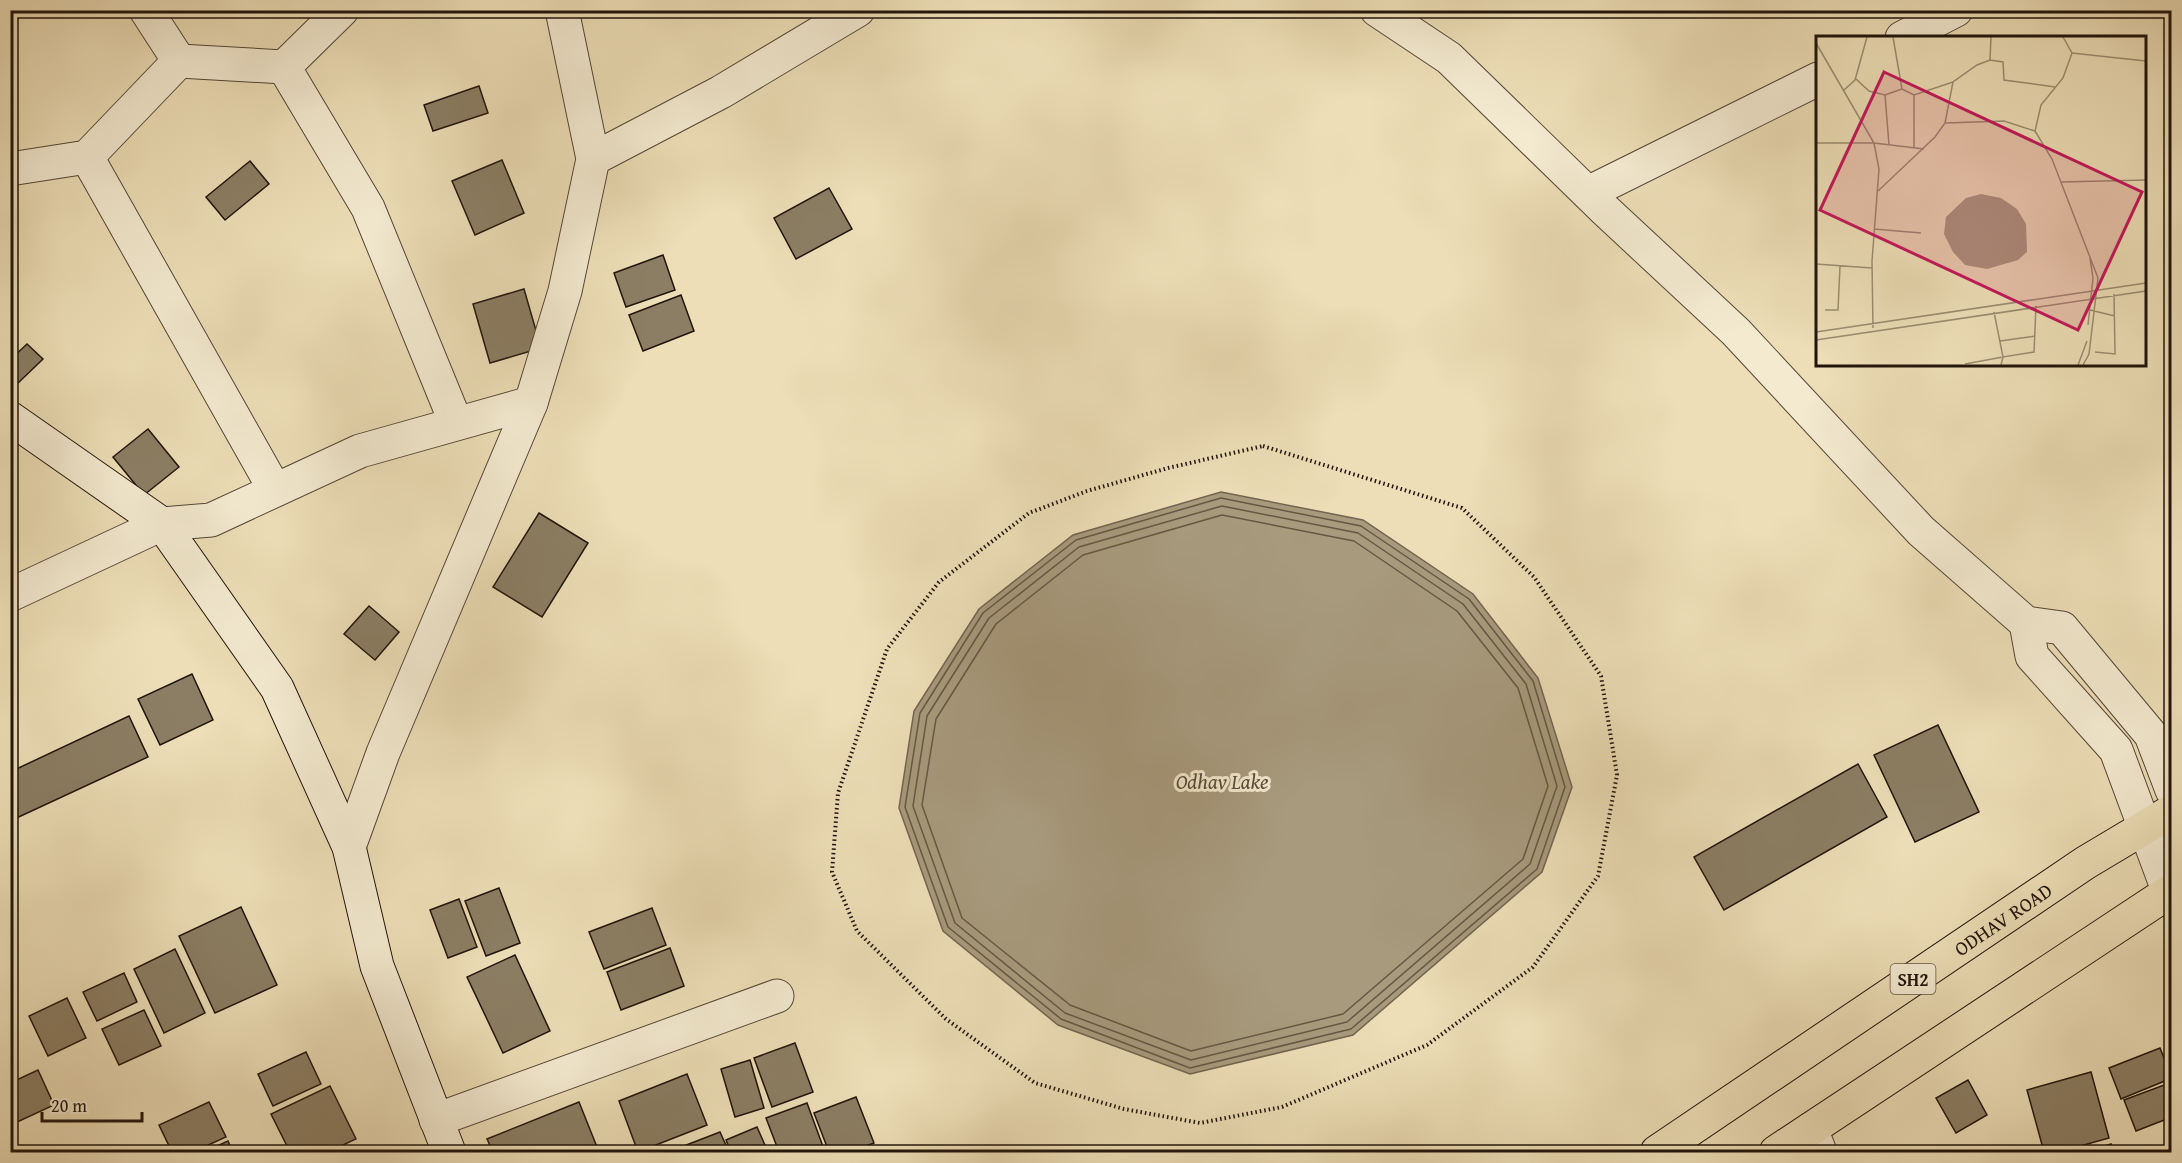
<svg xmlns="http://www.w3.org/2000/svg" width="2182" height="1163" font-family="'Gentium Book Plus',serif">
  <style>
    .water { fill: #a79a7d; stroke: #71654f; stroke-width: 1.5 }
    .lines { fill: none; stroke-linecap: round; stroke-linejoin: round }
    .shore { stroke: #645844; stroke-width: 1.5 }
    .building { fill: #8b7e64; stroke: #20150b; stroke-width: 1.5 }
    .street-casing { stroke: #534736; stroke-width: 35 }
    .secondary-casing { stroke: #20150b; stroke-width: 35 }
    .primary-casing { stroke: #20150b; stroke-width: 35 }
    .path { stroke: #20150b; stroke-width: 4; stroke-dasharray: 1.5 3; stroke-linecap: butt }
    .street { stroke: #f3ead0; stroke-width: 33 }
    .secondary { stroke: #f3ead0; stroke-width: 33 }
    .primary { stroke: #eddeb7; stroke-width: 33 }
    .labels { text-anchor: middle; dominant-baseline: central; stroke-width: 6; stroke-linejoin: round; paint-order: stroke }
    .shield { fill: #f3ead0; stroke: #5f5546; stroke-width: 1.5 }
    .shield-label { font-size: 18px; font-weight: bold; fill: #20150b }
    .street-label { font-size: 20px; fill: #20150b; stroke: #f3ead0 }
    .water-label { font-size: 21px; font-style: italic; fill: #564a39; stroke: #f3ead0 }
    .inset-road { fill: none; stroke: #9b8e72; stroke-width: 1.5 }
    .view { fill: #c2185b; fill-opacity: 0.15; stroke: #c2185b; stroke-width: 3 }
    .inset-edge { fill: none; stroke: #20150b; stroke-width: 3 }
  </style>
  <rect width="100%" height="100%" fill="#eddeb7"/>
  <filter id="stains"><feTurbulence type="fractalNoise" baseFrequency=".00333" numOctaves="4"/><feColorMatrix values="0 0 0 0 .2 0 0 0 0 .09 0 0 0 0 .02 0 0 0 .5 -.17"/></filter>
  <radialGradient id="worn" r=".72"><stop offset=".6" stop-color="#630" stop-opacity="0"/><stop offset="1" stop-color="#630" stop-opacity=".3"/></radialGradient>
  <polygon class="water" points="1221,492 1363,520 1473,594 1538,678 1572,787 1542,872 1353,1035 1190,1074 1058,1025 943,931 899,808 914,711 979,609 1073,535"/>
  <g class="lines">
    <g class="shore">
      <polygon points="1221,498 1361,526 1469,599 1533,681 1565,787 1537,869 1351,1029 1190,1068 1061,1019 948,927 905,807 920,713 983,613 1076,540"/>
      <polygon points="1222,506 1358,533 1463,604 1526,684 1557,786 1530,864 1347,1022 1191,1060 1065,1013 955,923 913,806 927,716 989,618 1079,547"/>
      <polygon points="1222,515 1354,541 1457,611 1518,688 1548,786 1523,859 1343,1014 1191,1051 1070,1005 962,918 922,805 936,719 996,624 1083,555"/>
    </g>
  </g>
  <g class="building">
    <polygon points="479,86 488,113 433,131 424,105"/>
    <polygon points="502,160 524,213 475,235 452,181"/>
    <polygon points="250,161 269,184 225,220 206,197"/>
    <polygon points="829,188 852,229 796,259 774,218"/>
    <polygon points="663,255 675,290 626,307 614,273"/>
    <polygon points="524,289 541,348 490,363 473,304"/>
    <polygon points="681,295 694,331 643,351 629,315"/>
    <polygon points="27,344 43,359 16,385 10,379 10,360"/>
    <polygon points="148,429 179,467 144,495 113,457"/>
    <polygon points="539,513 588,543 542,617 493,587"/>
    <polygon points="369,606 399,632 375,660 344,634"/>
    <polygon points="192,674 213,720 160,745 138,699"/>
    <polygon points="129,716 148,757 10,821 10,772"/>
    <polygon points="1938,725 1979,812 1915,842 1874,755"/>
    <polygon points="1858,764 1887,817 1724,910 1694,857"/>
    <polygon points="499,888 520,943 486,956 465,901"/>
    <polygon points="459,899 477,947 448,958 430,910"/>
    <polygon points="241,907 277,985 215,1013 179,936"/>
    <polygon points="652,908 666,945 604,969 589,932"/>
    <polygon points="670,948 684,986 621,1010 607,972"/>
    <polygon points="175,949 205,1013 164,1033 134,969"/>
    <polygon points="515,955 550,1031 503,1053 467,977"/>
    <polygon points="124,973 137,1002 97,1021 83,992"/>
    <polygon points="67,998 86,1038 48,1056 29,1016"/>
    <polygon points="144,1010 161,1046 119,1065 102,1029"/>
    <polygon points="795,1043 813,1092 772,1107 754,1058"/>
    <polygon points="2160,1048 2172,1078 2121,1099 2109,1068"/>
    <polygon points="306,1052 321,1084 273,1106 258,1074"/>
    <polygon points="750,1060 764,1108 735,1117 721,1069"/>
    <polygon points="38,1070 54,1105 15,1123 10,1114 10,1083"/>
    <polygon points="2091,1072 2109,1138 2059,1152 2044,1152 2027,1090"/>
    <polygon points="687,1074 707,1125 638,1152 619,1101"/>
    <polygon points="1968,1080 1987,1115 1956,1133 1936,1098"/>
    <polygon points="2172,1082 2172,1117 2136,1131 2124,1100"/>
    <polygon points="330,1086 356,1139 328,1152 290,1152 271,1114"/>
    <polygon points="856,1097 874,1143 850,1152 829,1152 814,1113"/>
    <polygon points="209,1102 226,1137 193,1152 172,1152 159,1125"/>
    <polygon points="579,1102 599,1152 493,1152 487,1139"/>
    <polygon points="807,1103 825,1152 779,1152 766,1118"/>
    <polygon points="757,1127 768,1152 731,1152 726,1140"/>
    <polygon points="720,1132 729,1152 677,1152 676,1149"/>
    <polygon points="228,1141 233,1152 204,1152"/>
    <polygon points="2111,1144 2113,1152 2086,1152"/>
  </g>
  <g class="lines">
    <defs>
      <g id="street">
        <polyline points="1377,10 1449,58 1605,210 1736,332 1921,531 2026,623 2062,628 2151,735 2172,790"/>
        <polyline points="1902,38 1956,10"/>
        <polyline points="179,61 284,67 342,10"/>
        <polyline points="284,67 368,208 456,423 454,424"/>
        <polyline points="87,157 275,490"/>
        <polyline points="593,159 721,92 858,10"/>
        <polyline points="10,169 87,157 179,61 146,10"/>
        <polyline points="1588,193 1818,79"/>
        <polyline points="10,595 162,524 211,520 360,451 531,403"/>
        <polyline points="2026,623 2032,656 2116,750 2172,901"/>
        <polyline points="349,847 383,753 531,403 565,291 593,159 562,10"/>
        <polyline points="436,1120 777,996"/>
        <polyline points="1811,1129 1820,1152"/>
      </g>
      <polyline id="secondary" points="10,418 162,524 277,688 349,847 377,966 449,1152"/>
      <g id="primary">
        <path id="s1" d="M1657,1152L2085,863L2172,811"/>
        <polyline points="1776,1152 2172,890"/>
      </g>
    </defs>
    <use href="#street" class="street-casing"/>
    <use href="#secondary" class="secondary-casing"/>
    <use href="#primary" class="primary-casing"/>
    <polygon class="path" points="1263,446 1462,508 1534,577 1601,676 1617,775 1598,876 1533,967 1427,1045 1282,1107 1200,1123 1124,1109 1035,1083 946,1019 857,931 832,872 838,793 887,649 939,582 1029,513 1087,491 1168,468"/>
    <use href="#street" class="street"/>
    <use href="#secondary" class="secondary"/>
    <use href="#primary" class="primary"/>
  </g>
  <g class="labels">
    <rect class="shield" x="1890.5" y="964" width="45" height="30" rx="4.5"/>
    <g class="shield-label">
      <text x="1913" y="979">SH2</text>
    </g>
    <g class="street-label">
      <text stroke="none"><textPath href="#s1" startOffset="417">ODHAV ROAD</textPath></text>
    </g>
    <g class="water-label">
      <text x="1222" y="781">Odhav Lake</text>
    </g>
  </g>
  <g transform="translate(1816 36)">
    <rect width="330" height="330" fill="#eddeb7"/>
    <path d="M165,158L185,162L201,173L210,188L211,216L202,224L171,233L149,229L137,216L128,198L130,181L150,162Z" fill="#a79a7d"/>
    <path class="inset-road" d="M247,1L256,17M0,7L58,107L63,133L56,225L57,292M174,24L175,1M40,43L53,55L69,59L86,53L77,1M86,53L98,59L137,46M28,54L39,44L51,1M69,59L73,109M98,59V111M129,87L188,85L219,95M0,107H58L108,113M245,146L330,144M62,155L119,101L129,87L137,46L161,29L174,24L187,26L188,44L239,51M58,193L105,197M0,228L56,232M9,274H22L24,230M274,274L299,280M178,276L187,321L218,316L220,270M272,289L277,242L274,222M0,296L330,247M0,304L330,255M184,305L219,300M279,316L299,318L298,258M149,328L187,321L185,329M262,329L271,305M267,329L273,318L282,242L236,123L219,95L225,69L247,42L256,17L330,25"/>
    <path class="view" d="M68,36L326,156L262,294L4,174Z"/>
    <rect width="330" height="330" class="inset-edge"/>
  </g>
  <rect width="2182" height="1163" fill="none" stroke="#eddeb7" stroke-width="36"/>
  <rect x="12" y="12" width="2158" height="1139" fill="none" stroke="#20150b" stroke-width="3"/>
  <rect x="18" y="18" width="2146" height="1127" fill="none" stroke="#20150b" stroke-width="1.5"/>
  <path d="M42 1112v9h100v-9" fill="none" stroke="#20150b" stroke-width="3"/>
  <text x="51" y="1112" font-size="18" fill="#20150b" stroke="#f3ead0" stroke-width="4.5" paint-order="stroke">20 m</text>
  <rect width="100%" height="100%" filter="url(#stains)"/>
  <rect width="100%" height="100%" fill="url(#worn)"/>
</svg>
